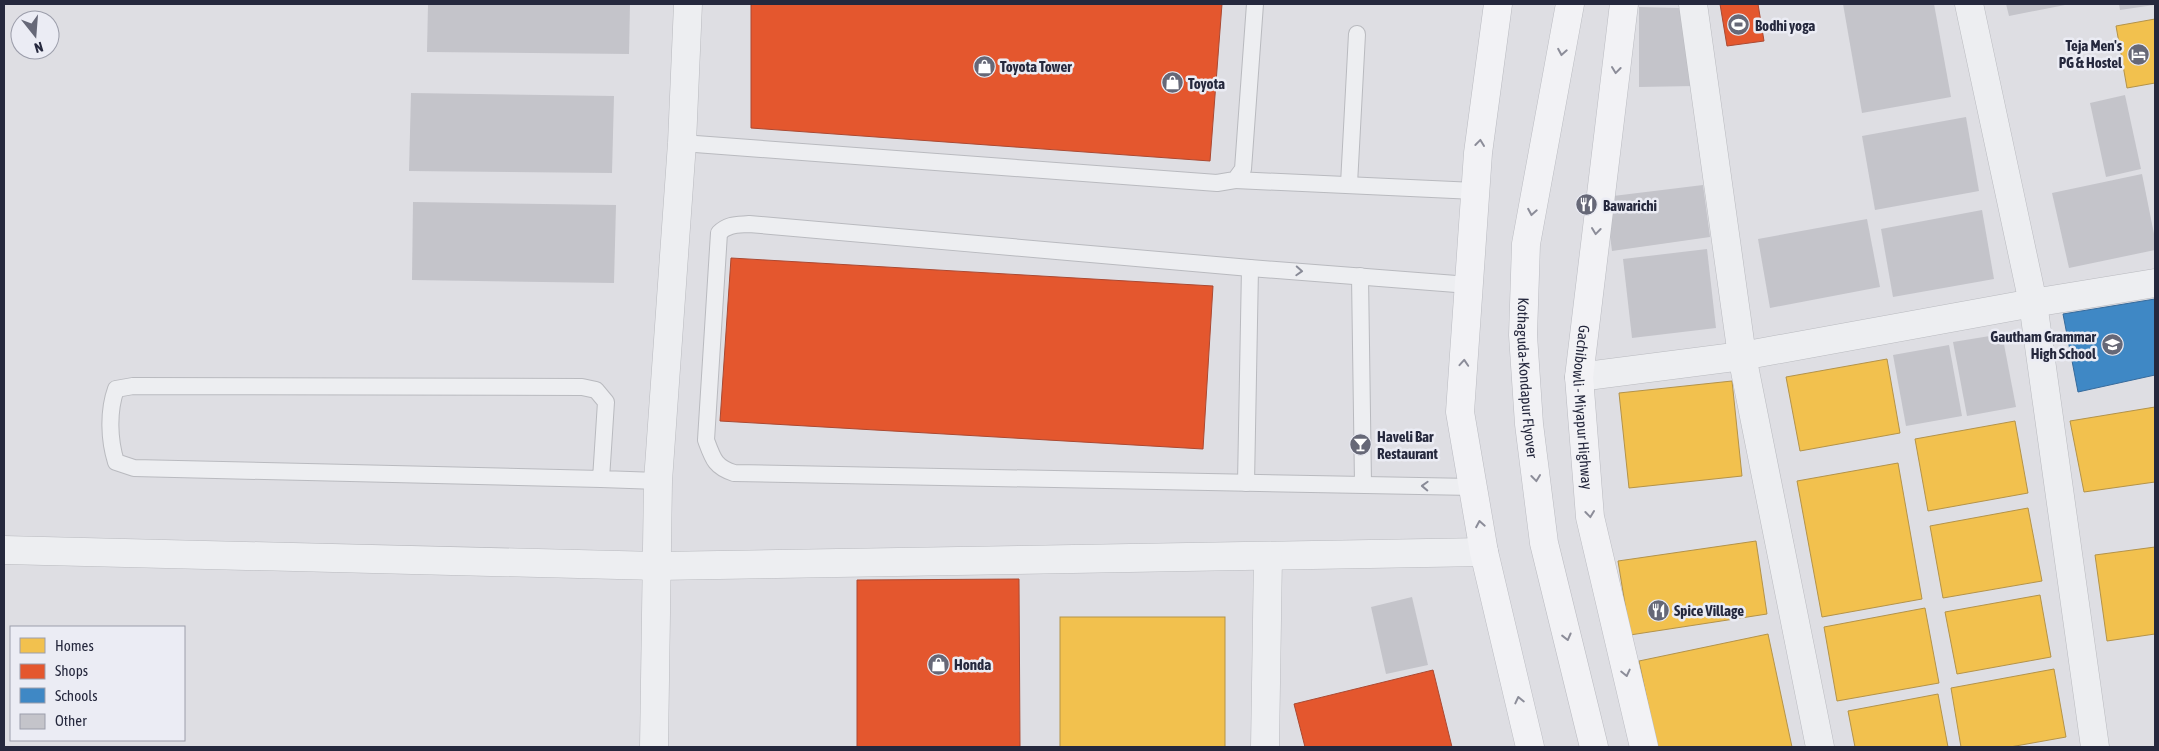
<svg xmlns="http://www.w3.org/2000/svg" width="2159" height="751" font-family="'Asap Condensed',sans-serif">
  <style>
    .homes { fill: #f2c14e; stroke: #b49349 }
    .shops { fill: #e4572e; stroke: #ab4932 }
    .schools { fill: #3f88c5; stroke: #376b9c }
    .building { fill: #c4c4ca }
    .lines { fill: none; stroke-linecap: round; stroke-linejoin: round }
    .lane-casing { stroke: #b9babf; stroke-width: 18 }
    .street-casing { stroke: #b9babf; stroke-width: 29 }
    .primary-casing { stroke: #babbc1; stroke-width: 29 }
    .lane { stroke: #edeef1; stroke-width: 16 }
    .street { stroke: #edeef1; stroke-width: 28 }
    .primary { stroke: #f2f2f5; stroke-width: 28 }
    .oneway { stroke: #8c8d99 }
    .oneway2 { stroke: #898b97 }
    .labels { text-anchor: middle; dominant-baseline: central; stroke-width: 5; stroke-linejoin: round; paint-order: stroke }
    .poi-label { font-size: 15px; font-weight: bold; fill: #25283d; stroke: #ebecf4; text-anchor: start }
    .street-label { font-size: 15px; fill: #25283d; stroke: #ebecf4 }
  </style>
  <rect width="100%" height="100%" fill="#dedee3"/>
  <g class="homes">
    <polygon points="2155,19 2155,83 2127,88 2116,26"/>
    <polygon points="1887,359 1900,433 1800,451 1786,377"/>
    <polygon points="1732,381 1742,476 1629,488 1619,393"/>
    <polygon points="2155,407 2155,482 2084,492 2070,421"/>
    <polygon points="2015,421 2028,493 1928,511 1915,439"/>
    <polygon points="1898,463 1922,599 1822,617 1797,481"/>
    <polygon points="2028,508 2042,581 1943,598 1930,526"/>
    <polygon points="1756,541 1767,614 1630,635 1618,561"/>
    <polygon points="2155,547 2155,634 2107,641 2095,555"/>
    <polygon points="2040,595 2051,657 1957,674 1945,612"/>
    <polygon points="1925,608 1939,683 1837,701 1824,627"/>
    <rect x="1060" y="617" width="165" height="130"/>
    <polygon points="1768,634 1792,747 1657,747 1639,661"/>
    <polygon points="2054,669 2066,737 2010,747 1961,747 1951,688"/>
    <polygon points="1938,694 1948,747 1855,747 1848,711"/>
  </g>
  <g class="shops">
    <polygon points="751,4 1222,4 1210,161 751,128"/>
    <polygon points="1720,4 1758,4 1764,41 1727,46"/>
    <polygon points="731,258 1213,286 1203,449 720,421"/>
    <polygon points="1019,579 1020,747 857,747 857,580"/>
    <polygon points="1433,670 1452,747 1305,747 1294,704"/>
  </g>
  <polygon class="schools" points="2155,299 2155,375 2078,392 2063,314"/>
  <g class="building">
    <polygon points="428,4 630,4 629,54 427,52"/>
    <polygon points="1843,4 1934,4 1951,97 1862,113"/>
    <polygon points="2006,4 2065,4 2065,5 2009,16"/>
    <polygon points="2119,4 2154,4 2154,5 2120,10"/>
    <polygon points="1639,7 1680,8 1694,86 1639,87"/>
    <polygon points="411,93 614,96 612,173 409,171"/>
    <polygon points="2125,95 2141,169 2106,177 2090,103"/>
    <polygon points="1966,117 1979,191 1875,210 1862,136"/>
    <polygon points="2142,174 2155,239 2155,250 2069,268 2052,193"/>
    <polygon points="1703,185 1710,237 1612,251 1605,197"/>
    <polygon points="413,202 616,205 614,283 412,280"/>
    <polygon points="1982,210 1994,279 1893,297 1881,229"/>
    <polygon points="1867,219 1880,287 1770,308 1758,239"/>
    <polygon points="1707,249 1716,328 1632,338 1623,259"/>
    <polygon points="2002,334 2016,407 1967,416 1953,342"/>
    <polygon points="1949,345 1962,416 1906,426 1893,355"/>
    <polygon points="1412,597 1428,665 1386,674 1371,607"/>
  </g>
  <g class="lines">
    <defs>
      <g id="lane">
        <polyline points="682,143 1217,183 1235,180 1243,169 1255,4"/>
        <polyline points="1235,180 1475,191"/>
        <polyline points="1349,184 1357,34"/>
        <polyline points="1360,276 1363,484"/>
        <path d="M1469,285L1250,268L749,224C737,225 728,224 719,233L706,440C713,459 715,467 734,473L1473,487"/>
        <path d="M601,479L606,402L596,390L582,387L133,386L116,389C108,411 109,440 116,462L134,468L601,479L658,481"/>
        <polyline points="1246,483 1250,268"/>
      </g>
      <g id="street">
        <polyline points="1693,4 1742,356 1820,747"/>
        <polyline points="1969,4 2033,303 2095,747"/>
        <polyline points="1579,377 1742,356 2033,303 2155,283"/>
        <polyline points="4,550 658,566 1484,552"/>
        <polyline points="654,747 658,481 682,143 688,4"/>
        <polyline points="1265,747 1268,556"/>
      </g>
      <g id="primary">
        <polyline points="1498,4 1478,153 1460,412 1484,552 1530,747"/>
        <path id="s1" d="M1570,4L1526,244L1523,335L1529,424L1544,543L1594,747"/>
        <path id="s2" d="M1624,4L1579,377L1590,517L1644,747"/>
      </g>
    </defs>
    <use href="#lane" class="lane-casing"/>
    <use href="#street" class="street-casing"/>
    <use href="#primary" class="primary-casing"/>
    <use href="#lane" class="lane"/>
    <use href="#street" class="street"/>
    <use href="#primary" class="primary"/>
  </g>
  <defs><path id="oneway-chevron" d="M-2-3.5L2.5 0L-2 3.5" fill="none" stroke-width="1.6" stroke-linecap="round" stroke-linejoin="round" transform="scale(1.25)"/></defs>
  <g class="oneway">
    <use href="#oneway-chevron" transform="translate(1562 52) rotate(100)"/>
    <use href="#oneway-chevron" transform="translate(1616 70) rotate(97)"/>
    <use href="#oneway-chevron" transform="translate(1480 143) rotate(-83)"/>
    <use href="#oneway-chevron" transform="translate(1532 212) rotate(100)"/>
    <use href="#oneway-chevron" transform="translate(1596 231) rotate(97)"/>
    <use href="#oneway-chevron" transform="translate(1464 363) rotate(-86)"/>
    <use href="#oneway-chevron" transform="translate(1536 478) rotate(83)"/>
    <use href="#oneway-chevron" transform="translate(1590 514) rotate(83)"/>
    <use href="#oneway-chevron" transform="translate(1480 524) rotate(-100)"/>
    <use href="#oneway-chevron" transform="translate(1567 637) rotate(76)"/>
    <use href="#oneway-chevron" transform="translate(1626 673) rotate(77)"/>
    <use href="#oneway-chevron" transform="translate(1519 700) rotate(-103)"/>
  </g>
  <g class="oneway2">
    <use href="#oneway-chevron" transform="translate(1299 271) rotate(3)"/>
    <use href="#oneway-chevron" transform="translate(1425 486) rotate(-178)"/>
  </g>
  <defs>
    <symbol id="stadium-disc" viewBox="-11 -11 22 22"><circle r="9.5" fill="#666877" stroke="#ebecf4"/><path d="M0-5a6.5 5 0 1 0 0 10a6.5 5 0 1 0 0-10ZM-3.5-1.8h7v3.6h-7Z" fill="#fff"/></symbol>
    <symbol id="hotel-disc" viewBox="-11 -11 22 22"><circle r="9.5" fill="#666877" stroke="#ebecf4"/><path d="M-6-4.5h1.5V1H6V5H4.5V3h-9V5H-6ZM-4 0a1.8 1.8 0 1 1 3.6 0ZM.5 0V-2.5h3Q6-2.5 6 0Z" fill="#fff"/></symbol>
    <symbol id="shop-disc" viewBox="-11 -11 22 22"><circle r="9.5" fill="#666877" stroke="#ebecf4"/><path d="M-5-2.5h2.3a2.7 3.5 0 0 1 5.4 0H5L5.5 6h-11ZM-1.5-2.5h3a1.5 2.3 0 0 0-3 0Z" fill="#fff"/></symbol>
    <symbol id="restaurant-disc" viewBox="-11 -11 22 22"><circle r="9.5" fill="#666877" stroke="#ebecf4"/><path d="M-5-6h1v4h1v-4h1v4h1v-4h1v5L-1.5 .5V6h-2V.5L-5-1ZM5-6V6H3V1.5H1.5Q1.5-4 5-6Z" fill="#fff"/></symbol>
    <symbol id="school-disc" viewBox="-11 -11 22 22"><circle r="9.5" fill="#666877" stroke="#ebecf4"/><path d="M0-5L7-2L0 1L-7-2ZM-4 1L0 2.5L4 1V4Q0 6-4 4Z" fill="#fff"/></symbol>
    <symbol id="bar-disc" viewBox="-11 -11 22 22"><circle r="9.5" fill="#666877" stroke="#ebecf4"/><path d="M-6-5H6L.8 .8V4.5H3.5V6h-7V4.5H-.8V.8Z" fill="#fff"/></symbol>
  </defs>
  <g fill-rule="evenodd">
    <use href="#stadium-disc" x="1726" y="12" width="25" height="25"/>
    <use href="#hotel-disc" x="2126" y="42" width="25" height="25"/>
    <use href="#shop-disc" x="972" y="54" width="25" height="25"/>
    <use href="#shop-disc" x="1160" y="70" width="25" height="25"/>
    <use href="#restaurant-disc" x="1574" y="192" width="25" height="25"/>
    <use href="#school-disc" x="2100" y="332" width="25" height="25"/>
    <use href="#bar-disc" x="1348" y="432" width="25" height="25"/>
    <use href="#restaurant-disc" x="1646" y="598" width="25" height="25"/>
    <use href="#shop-disc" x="926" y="652" width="25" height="25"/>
  </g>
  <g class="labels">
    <g class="poi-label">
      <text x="1755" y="25">Bodhi yoga</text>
      <text x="2122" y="45" text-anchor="end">Teja Men's<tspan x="2122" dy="17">PG &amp; Hostel</tspan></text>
      <text x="1000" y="66">Toyota Tower</text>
      <text x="1188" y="83">Toyota</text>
      <text x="1603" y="205">Bawarichi</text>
      <text x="2096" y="336" text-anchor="end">Gautham Grammar<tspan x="2096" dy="17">High School</tspan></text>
      <text x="1377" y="436">Haveli Bar<tspan x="1377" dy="17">Restaurant</tspan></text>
      <text x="1674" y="610">Spice Village</text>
      <text x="954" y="664">Honda</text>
    </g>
    <g class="street-label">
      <text stroke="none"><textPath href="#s1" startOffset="378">Kothaguda-Kondapur Flyover</textPath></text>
      <text stroke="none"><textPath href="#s2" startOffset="406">Gachibowli - Miyapur Highway</textPath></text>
    </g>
  </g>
  <rect width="2159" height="751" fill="none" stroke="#25283d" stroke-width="10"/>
  <rect x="10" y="626" width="175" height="115" fill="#ebecf4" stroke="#9c9eab"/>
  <rect x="20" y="638" width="25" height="15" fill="#f2c14e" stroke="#9c9eab"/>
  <text x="55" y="651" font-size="15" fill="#25283d">Homes</text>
  <rect x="20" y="664" width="25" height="15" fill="#e4572e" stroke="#9c9eab"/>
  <text x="55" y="676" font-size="15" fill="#25283d">Shops</text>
  <rect x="20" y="688" width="25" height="15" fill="#3f88c5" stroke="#9c9eab"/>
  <text x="55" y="701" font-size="15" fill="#25283d">Schools</text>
  <rect x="20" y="714" width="25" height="15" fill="#c4c4ca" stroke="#9c9eab"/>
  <text x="55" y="726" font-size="15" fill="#25283d">Other</text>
  <g transform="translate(35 35) rotate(163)"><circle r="24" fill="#ebecf4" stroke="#9c9eab"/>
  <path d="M0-4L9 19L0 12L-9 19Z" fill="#666877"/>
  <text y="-8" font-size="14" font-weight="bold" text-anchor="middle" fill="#25283d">N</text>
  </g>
</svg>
